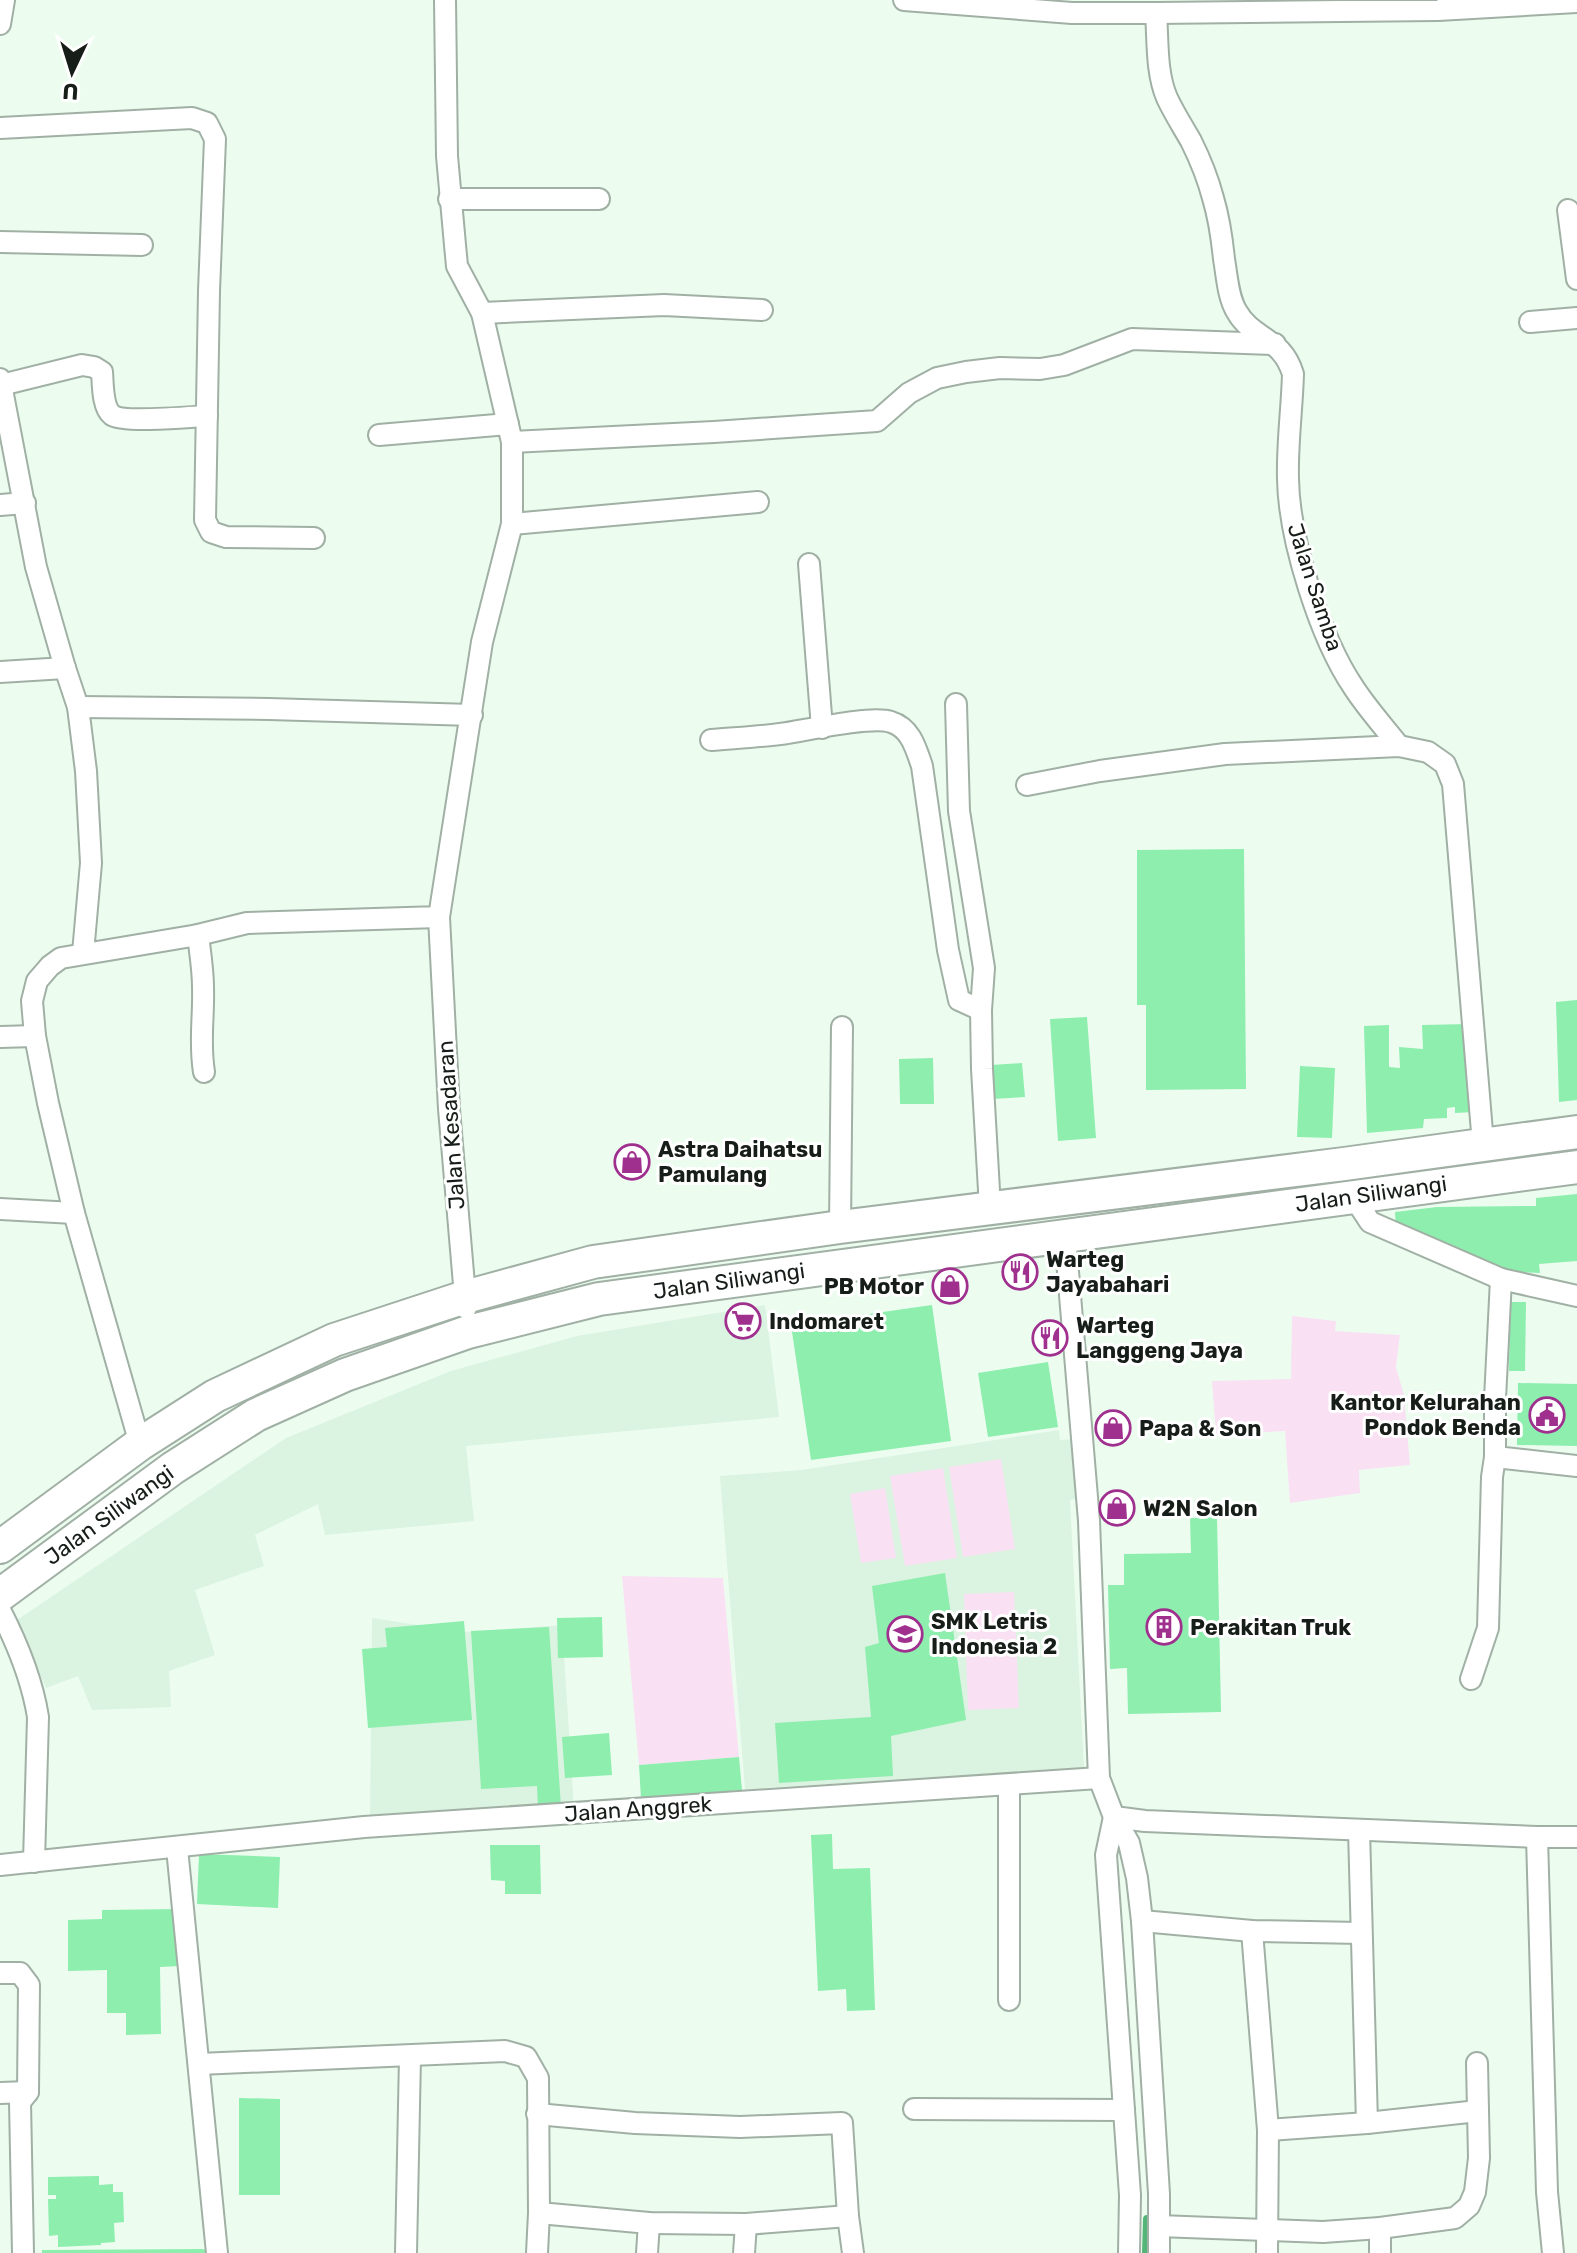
<svg xmlns="http://www.w3.org/2000/svg" width="1577" height="2253" font-family="Rubik,sans-serif">
  <style>
    .built { fill: #dbf3e1 }
    .green { fill: #f9e1f3 }
    .lines { fill: none; stroke-linecap: round; stroke-linejoin: round }
    .stream { stroke: #54b579; stroke-width: 8 }
    .building { fill: #8deeae }
    .minor-casing { stroke: #a0b0a4; stroke-width: 24 }
    .primary-casing { stroke: #a0b0a4; stroke-width: 36 }
    .minor { stroke: #fff; stroke-width: 20 }
    .primary { stroke: #fff; stroke-width: 32 }
    .labels { text-anchor: middle; dominant-baseline: central; stroke-width: 6; stroke-linejoin: round; paint-order: stroke }
    .street-label { font-size: 22px; fill: #171d18; stroke: #fff }
    .poi-label { font-size: 22px; font-weight: bold; fill: #171d18; stroke: #fff; text-anchor: start }
  </style>
  <rect width="100%" height="100%" fill="#ecfdf0"/>
  <g class="built">
    <polygon points="765,1305 779,1417 466,1446 474,1521 325,1535 318,1504 255,1535 264,1566 195,1590 215,1655 169,1671 171,1707 92,1710 78,1676 46,1688 17,1620 286,1438 451,1371 577,1336"/>
    <polygon points="1059,1430 1060,1440 1075,1439 1076,1499 1070,1500 1084,1769 745,1789 720,1476 802,1470"/>
    <polygon points="372,1618 465,1632 562,1625 574,1809 370,1821"/>
  </g>
  <g class="green">
    <polygon points="1292,1316 1336,1321 1335,1331 1400,1335 1396,1367 1404,1395 1410,1465 1359,1470 1360,1493 1290,1503 1285,1431 1216,1435 1212,1381 1291,1379"/>
    <polygon points="1001,1459 1015,1549 963,1557 949,1467"/>
    <polygon points="943,1468 957,1558 905,1566 890,1476"/>
    <polygon points="885,1488 896,1558 861,1563 850,1494"/>
    <polygon points="622,1576 723,1578 739,1757 639,1765"/>
    <polygon points="1014,1592 1019,1708 968,1710 964,1594"/>
  </g>
  <g class="lines">
    <polyline class="stream" points="1146,2253 1147,2219"/>
  </g>
  <g class="building">
    <polygon points="1244,849 1246,1089 1146,1090 1146,1005 1137,1005 1137,850"/>
    <polygon points="1577,1000 1577,1100 1559,1102 1556,1002"/>
    <polygon points="1087,1017 1096,1138 1058,1141 1050,1019"/>
    <polygon points="1468,1024 1474,1112 1455,1113 1455,1107 1447,1108 1447,1118 1424,1119 1423,1128 1367,1133 1364,1026 1389,1025 1389,1067 1400,1068 1399,1047 1423,1049 1422,1025"/>
    <polygon points="933,1058 934,1104 900,1104 899,1059"/>
    <polygon points="1022,1063 1025,1097 993,1099 991,1065"/>
    <polygon points="1300,1066 1335,1068 1332,1138 1297,1137"/>
    <polygon points="1577,1194 1577,1261 1539,1264 1540,1273 1517,1272 1493,1265 1396,1228 1395,1212 1437,1207 1536,1206 1536,1198"/>
    <polygon points="1510,1302 1526,1302 1525,1371 1509,1371"/>
    <polygon points="932,1305 951,1441 811,1460 791,1325"/>
    <polygon points="1048,1362 1058,1427 988,1437 978,1373"/>
    <polygon points="1518,1383 1577,1384 1577,1446 1517,1445"/>
    <polygon points="1217,1517 1221,1712 1128,1714 1127,1668 1110,1669 1108,1585 1124,1585 1124,1554 1191,1553 1190,1518"/>
    <polygon points="945,1573 966,1720 891,1736 893,1776 779,1783 775,1723 871,1717 865,1647 879,1643 872,1586"/>
    <polygon points="602,1617 603,1657 558,1658 557,1618"/>
    <polygon points="464,1621 472,1720 368,1728 362,1649 387,1647 385,1628"/>
    <polygon points="549,1627 561,1807 538,1808 537,1786 481,1789 471,1631"/>
    <polygon points="609,1733 612,1775 565,1778 562,1737"/>
    <polygon points="739,1757 742,1790 641,1798 639,1765"/>
    <polygon points="832,1834 833,1869 870,1868 875,2010 847,2011 846,1989 818,1991 811,1835"/>
    <polygon points="490,1845 540,1845 541,1894 505,1894 505,1881 491,1880"/>
    <polygon points="199,1854 280,1857 278,1908 197,1904"/>
    <polygon points="179,1909 180,1966 160,1967 161,2034 126,2035 126,2013 107,2013 107,1970 68,1971 68,1920 102,1919 102,1910"/>
    <polygon points="239,2098 280,2099 280,2195 239,2195"/>
    <polygon points="99,2176 99,2185 113,2184 113,2192 123,2192 124,2222 114,2223 115,2242 101,2243 101,2245 58,2247 58,2235 49,2236 48,2199 56,2199 56,2195 48,2195 48,2177"/>
    <polygon points="203,2249 212,2253 42,2253 42,2250"/>
  </g>
  <g class="lines">
    <defs>
      <g id="minor">
        <polyline points="904,0 1072,13 1156,13 1438,10 1577,2"/>
        <path d="M1156,13C1158,40 1156,73 1167,98C1174,113 1183,127 1191,141C1200,159 1208,179 1213,198C1219,218 1222,239 1224,259C1227,276 1228,298 1237,312C1253,340 1282,337 1293,374C1292,409 1287,444 1288,479C1289,539 1320,638 1354,688C1367,708 1384,727 1399,746"/>
        <polyline points="0,24 4,0"/>
        <polyline points="0,128 192,118 207,123 215,139 209,291 205,520 211,532 226,537 314,538"/>
        <polyline points="449,199 599,199"/>
        <polyline points="1568,210 1577,279"/>
        <polyline points="0,242 142,245"/>
        <polyline points="482,313 664,305 762,310"/>
        <polyline points="1530,322 1577,318"/>
        <polyline points="0,379 36,567 65,668 78,707 86,771 91,863 83,953"/>
        <path d="M1,385L82,365L94,367L102,372C103,383 102,407 112,415C123,423 190,417 207,416"/>
        <polyline points="379,435 508,424"/>
        <polyline points="512,442 714,432 877,421 909,393 937,378 966,372 1000,368 1040,369 1064,365 1132,339 1275,344"/>
        <polyline points="0,505 25,503"/>
        <polyline points="512,524 758,502"/>
        <polyline points="809,564 822,728"/>
        <polyline points="0,672 65,668"/>
        <polyline points="956,704 959,811 984,968 981,1010 982,1069 990,1208"/>
        <polyline points="78,707 269,709 472,715"/>
        <path d="M711,740C734,738 757,737 780,734C804,731 871,715 891,722C911,728 916,749 922,766L948,950L959,1000L981,1010"/>
        <polyline points="1027,785 1100,771 1225,754 1399,746 1428,752 1445,764 1453,784 1483,1144"/>
        <polyline points="439,917 449,1109 466,1308"/>
        <path d="M198,935C200,952 203,970 203,987C204,1018 199,1041 204,1072"/>
        <polyline points="0,1037 35,1036"/>
        <polyline points="1353,1196 1370,1222 1501,1279 1577,1296"/>
        <polyline points="0,1209 74,1213"/>
        <polyline points="840,1227 842,1027"/>
        <polyline points="1065,1236 1089,1521 1099,1778 1114,1817 1129,1843 1137,1878 1142,1921 1159,2194 1159,2253"/>
        <polyline points="1501,1279 1495,1399 1495,1457 1577,1466"/>
        <polyline points="140,1444 74,1213 48,1103 35,1036 32,1001 37,981 50,966 61,958 198,935 247,923 439,917 482,642 512,524 512,442 482,313 457,266 455,245 447,156 445,0"/>
        <path d="M0,1610C18,1645 32,1679 38,1717L34,1862"/>
        <polyline points="1471,1679 1488,1628 1492,1477 1495,1457"/>
        <polyline points="1114,1817 1145,1821 1537,1837 1577,1837"/>
        <polyline points="1114,1817 1106,1855 1130,2195 1129,2253"/>
        <polyline points="1359,1830 1367,2123"/>
        <polyline points="1537,1837 1547,2192 1553,2253"/>
        <polyline points="177,1848 217,2253"/>
        <polyline points="0,1865 364,1827 1099,1778"/>
        <polyline points="1142,1921 1252,1931 1361,1933"/>
        <polyline points="1252,1931 1268,2130 1267,2253"/>
        <polyline points="0,1973 20,1973 29,1985 28,2092 20,2102 23,2253"/>
        <polyline points="1009,2000 1009,1785"/>
        <polyline points="199,2064 505,2051 526,2057 538,2078 539,2213 537,2253"/>
        <polyline points="0,2093 28,2092"/>
        <polyline points="914,2109 1124,2110"/>
        <polyline points="537,2114 635,2123 740,2127 842,2123 848,2216 853,2253"/>
        <polyline points="1268,2130 1367,2123 1478,2111"/>
        <polyline points="539,2213 649,2223 746,2224 848,2216"/>
        <polyline points="1159,2226 1323,2232 1380,2228 1455,2218 1469,2206 1475,2192 1479,2158 1477,2063"/>
        <polyline points="406,2253 410,2057"/>
        <polyline points="647,2253 649,2223"/>
        <polyline points="744,2253 746,2224"/>
        <polyline points="1380,2253 1380,2228"/>
      </g>
      <g id="primary">
        <polyline points="0,1547 140,1444 215,1396 334,1340 465,1297 593,1262 840,1227 1344,1164 1577,1132"/>
        <polyline points="0,1595 173,1468 256,1415 345,1375 468,1332 599,1299 1577,1167"/>
      </g>
    </defs>
    <use href="#minor" class="minor-casing"/>
    <use href="#primary" class="primary-casing"/>
    <use href="#minor" class="minor"/>
    <use href="#primary" class="primary"/>
  </g>
  <defs>
    <symbol id="shop-ring" viewBox="-11 -11 22 22"><circle r="9.5" fill="#fff" stroke="#9f308e" stroke-width="1.5"/><path d="M-5-2.5h2.3a2.7 3.5 0 0 1 5.4 0H5L5.5 6h-11ZM-1.5-2.5h3a1.5 2.3 0 0 0-3 0Z" fill="#9f308e"/></symbol>
    <symbol id="restaurant-ring" viewBox="-11 -11 22 22"><circle r="9.5" fill="#fff" stroke="#9f308e" stroke-width="1.5"/><path d="M-5-6h1v4h1v-4h1v4h1v-4h1v5L-1.5 .5V6h-2V.5L-5-1ZM5-6V6H3V1.5H1.5Q1.5-4 5-6Z" fill="#9f308e"/></symbol>
    <symbol id="supermarket-ring" viewBox="-11 -11 22 22"><circle r="9.5" fill="#fff" stroke="#9f308e" stroke-width="1.5"/><path d="M-6-5.5h2.5l.6 2H6L4.5 2H-2.5L-4.4-4H-6ZM-1.5 3.2a1.3 1.3 0 1 0 .1 0ZM3 3.2a1.3 1.3 0 1 0 .1 0Z" fill="#9f308e"/></symbol>
    <symbol id="civic-ring" viewBox="-11 -11 22 22"><circle r="9.5" fill="#fff" stroke="#9f308e" stroke-width="1.5"/><path d="M-.6-6.5H3V-4.5H.6V-3L4-1V1h2V6H-6V1h2V-1L-.6-3ZM-1.2 2.5V6h2.4V2.5Z" fill="#9f308e"/></symbol>
    <symbol id="building-ring" viewBox="-11 -11 22 22"><circle r="9.5" fill="#fff" stroke="#9f308e" stroke-width="1.5"/><path d="M-4-6H4V6H1V3H-1V6H-4ZM-2.5-4.3h1.7v1.8h-1.7ZM.8-4.3h1.7v1.8H.8ZM-2.5-1h1.7V.8h-1.7ZM.8-1h1.7V.8H.8Z" fill="#9f308e"/></symbol>
    <symbol id="school-ring" viewBox="-11 -11 22 22"><circle r="9.5" fill="#fff" stroke="#9f308e" stroke-width="1.5"/><path d="M0-5L7-2L0 1L-7-2ZM-4 1L0 2.5L4 1V4Q0 6-4 4Z" fill="#9f308e"/></symbol>
  </defs>
  <g fill-rule="evenodd">
    <use href="#shop-ring" x="612" y="1142" width="40" height="40"/>
    <use href="#restaurant-ring" x="1000" y="1252" width="40" height="40"/>
    <use href="#shop-ring" x="930" y="1266" width="40" height="40"/>
    <use href="#supermarket-ring" x="723" y="1301" width="40" height="40"/>
    <use href="#restaurant-ring" x="1030" y="1318" width="40" height="40"/>
    <use href="#civic-ring" x="1527" y="1395" width="40" height="40"/>
    <use href="#shop-ring" x="1093" y="1408" width="40" height="40"/>
    <use href="#shop-ring" x="1097" y="1488" width="40" height="40"/>
    <use href="#building-ring" x="1144" y="1607" width="40" height="40"/>
    <use href="#school-ring" x="885" y="1614" width="40" height="40"/>
  </g>
  <g class="labels">
    <g class="street-label">
      <text transform="translate(1315 587) rotate(72)">Jalan Samba</text>
      <text transform="translate(451 1125) rotate(-94)">Jalan Kesadaran</text>
      <text transform="translate(1371 1194) rotate(-8)">Jalan Siliwangi</text>
      <text transform="translate(729 1281) rotate(-8)">Jalan Siliwangi</text>
      <text transform="translate(109 1515) rotate(-36)">Jalan Siliwangi</text>
      <text transform="translate(638 1809) rotate(-4)">Jalan Anggrek</text>
    </g>
    <g class="poi-label">
      <text x="658" y="1149">Astra Daihatsu<tspan x="658" dy="25">Pamulang</tspan></text>
      <text x="1046" y="1259">Warteg<tspan x="1046" dy="25">Jayabahari</tspan></text>
      <text x="924" y="1286" text-anchor="end">PB Motor</text>
      <text x="769" y="1321">Indomaret</text>
      <text x="1076" y="1325">Warteg<tspan x="1076" dy="25">Langgeng Jaya</tspan></text>
      <text x="1521" y="1402" text-anchor="end">Kantor Kelurahan<tspan x="1521" dy="25">Pondok Benda</tspan></text>
      <text x="1139" y="1428">Papa &amp; Son</text>
      <text x="1143" y="1508">W2N Salon</text>
      <text x="931" y="1621">SMK Letris<tspan x="931" dy="25">Indonesia 2</tspan></text>
      <text x="1190" y="1627">Perakitan Truk</text>
    </g>
  </g>
  <g transform="translate(72 72) rotate(184)" stroke="#ffffff" stroke-width="6" paint-order="stroke">
  <path d="M0-6L14 30L0 20L-14 30Z" fill="#171d18"/>
  <text y="-12" font-size="22" font-weight="bold" text-anchor="middle" fill="#171d18">U</text>
  </g>
</svg>
